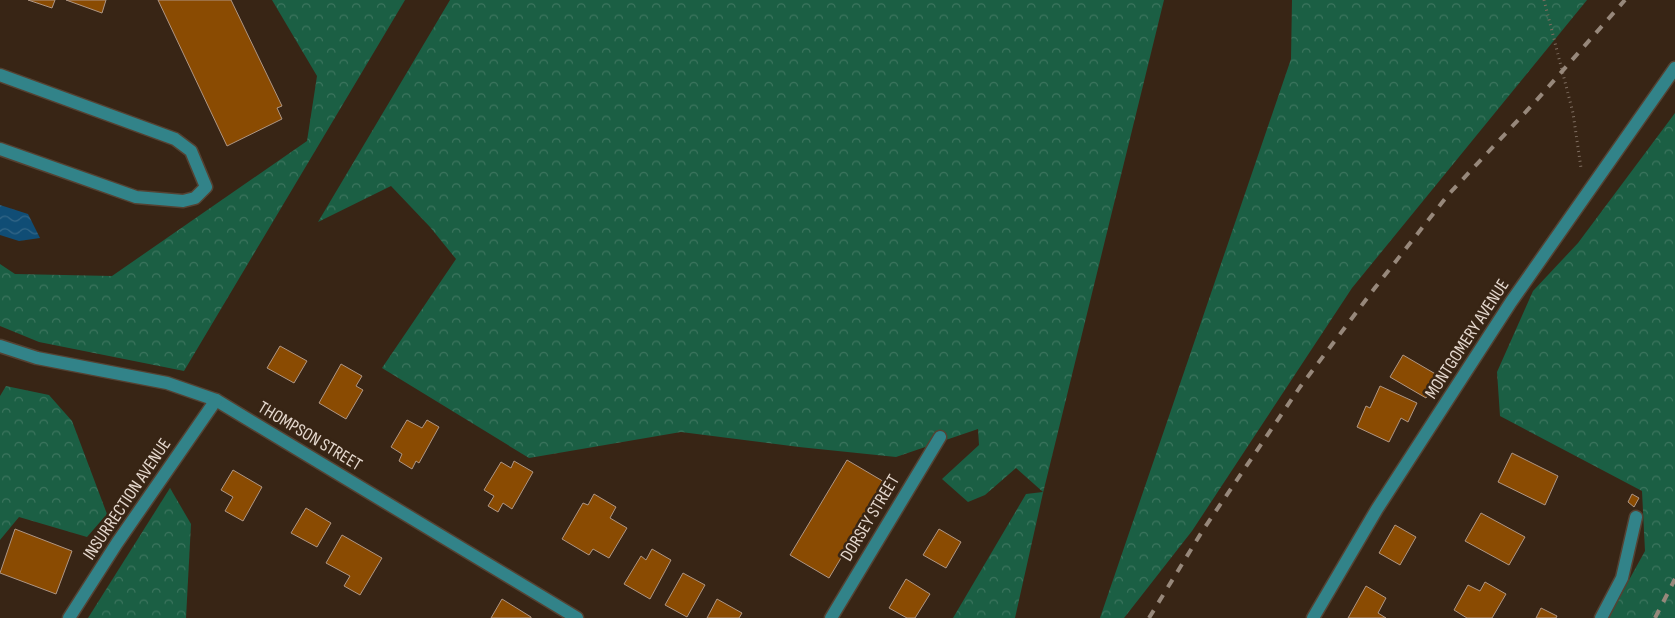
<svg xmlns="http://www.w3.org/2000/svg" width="1675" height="618" font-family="'Sofia Sans Condensed',sans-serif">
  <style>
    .forest { fill: url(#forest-crowns) }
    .water { fill: url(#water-waves) }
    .building { fill: #8a4b02; stroke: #af9684 }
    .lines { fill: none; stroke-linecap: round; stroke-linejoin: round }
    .minor-casing { stroke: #544233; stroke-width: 15 }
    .path { stroke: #7f6e61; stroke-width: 3; stroke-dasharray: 1 4; stroke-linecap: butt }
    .minor { stroke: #328389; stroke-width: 12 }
    .rail { stroke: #97887b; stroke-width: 4; stroke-dasharray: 9 9; stroke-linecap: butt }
    .labels { text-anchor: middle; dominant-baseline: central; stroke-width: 5; stroke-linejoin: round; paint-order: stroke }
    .street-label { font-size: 18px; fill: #e5d8ce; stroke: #382515 }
  </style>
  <defs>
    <pattern id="forest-crowns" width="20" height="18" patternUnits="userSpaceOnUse" patternTransform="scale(1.25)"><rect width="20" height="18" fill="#1b5f44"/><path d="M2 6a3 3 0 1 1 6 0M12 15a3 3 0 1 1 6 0" fill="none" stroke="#3c755e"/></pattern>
    <pattern id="water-waves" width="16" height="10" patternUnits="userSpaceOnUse" patternTransform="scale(1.25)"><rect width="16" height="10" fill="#104d75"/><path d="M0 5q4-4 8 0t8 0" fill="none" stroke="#336687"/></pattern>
  </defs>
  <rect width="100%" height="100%" fill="#382515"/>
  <g class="forest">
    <polygon points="272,0 405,0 184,371 39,342 0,326 0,264 15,274 112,276 307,141 317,76"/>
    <polygon points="450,0 1164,0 1043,493 1015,618 953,618 1026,494 1043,492 1016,468 985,495 968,502 942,479 979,445 978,429 896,457 799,447 681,432 529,458 382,368 456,259 430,227 391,186 318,222"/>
    <polygon points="1292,0 1587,0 1352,288 1192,531 1124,618 1100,618 1291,59"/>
    <polygon points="1675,113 1675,618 1608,618 1645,551 1642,491 1500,416 1497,372 1533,291 1578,243"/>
    <polygon points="6,386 49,395 72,421 107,514 87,537 19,517 0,540 0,396"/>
    <polygon points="170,488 191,524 186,618 88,618"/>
  </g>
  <polygon class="water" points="0,205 28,214 40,238 19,241 0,235"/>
  <g class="building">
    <polygon points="28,0 55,0 52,8"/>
    <polygon points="66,0 106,0 102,13"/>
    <polygon points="158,0 231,0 282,106 277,108 282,119 227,146"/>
    <polygon points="280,346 307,361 294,383 267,368"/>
    <polygon points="1403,355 1439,376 1426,398 1390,377"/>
    <polygon points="341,364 362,376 356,386 363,390 346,419 319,403"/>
    <polygon points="1380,386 1417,403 1408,422 1401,418 1389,442 1357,427 1366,406 1370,408"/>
    <polygon points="407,420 422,428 427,420 439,427 419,463 416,461 412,469 399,461 402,454 391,447"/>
    <polygon points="1512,453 1558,476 1545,505 1498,482"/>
    <polygon points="847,460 886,483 829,578 790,555"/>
    <polygon points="514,461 533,472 512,509 503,503 498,512 488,506 494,496 484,490 501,462 511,468"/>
    <polygon points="233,470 262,487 243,521 225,511 233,497 221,490"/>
    <polygon points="594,494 616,507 610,518 627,528 609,558 593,549 589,555 562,539 583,503 588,505"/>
    <polygon points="1632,494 1639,498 1634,507 1628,502"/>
    <polygon points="306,508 331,523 317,547 291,533"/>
    <polygon points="1481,513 1525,537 1509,565 1465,541"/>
    <polygon points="1395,525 1416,537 1400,565 1379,553"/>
    <polygon points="15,529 72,551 56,594 0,573"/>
    <polygon points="939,529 961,542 946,568 923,555"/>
    <polygon points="342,535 382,558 360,595 344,586 350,576 326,563"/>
    <polygon points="652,549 671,560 650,599 624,584 641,556 646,560"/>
    <polygon points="683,573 705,585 687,617 665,605"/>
    <polygon points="906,579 930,594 915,618 907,618 889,608"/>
    <polygon points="1485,582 1506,594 1492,618 1467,618 1454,610 1468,585 1480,591"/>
    <polygon points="1366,586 1386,598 1378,613 1386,618 1348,618"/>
    <polygon points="502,599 531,617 531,618 491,618"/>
    <polygon points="717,599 742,613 739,618 707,618"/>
    <polygon points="1541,608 1557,616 1556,618 1536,618"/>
  </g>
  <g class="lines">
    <defs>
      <g id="minor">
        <polyline points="0,75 175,139 191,151 206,187 195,198 183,201 136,197 0,149"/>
        <polyline points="0,346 37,358 167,383 216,400 577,618"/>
        <polyline points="69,618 117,543 216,400"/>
        <polyline points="831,618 940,437"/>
        <polyline points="1313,618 1377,509 1511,302 1675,68"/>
        <polyline points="1601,618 1622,578 1636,517"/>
      </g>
    </defs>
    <use href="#minor" class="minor-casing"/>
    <polyline class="path" points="1544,0 1573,113 1581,168"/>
    <use href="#minor" class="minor"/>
    <g class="rail">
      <polyline points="1149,618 1203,530 1300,387 1374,289 1448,195 1535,102 1625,0"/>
      <polyline points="1655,618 1675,579"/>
    </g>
  </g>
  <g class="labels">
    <g class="street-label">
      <text transform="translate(1467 339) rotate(-57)">MONTGOMERY AVENUE</text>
      <text transform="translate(310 436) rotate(31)">THOMPSON STREET</text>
      <text transform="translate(127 499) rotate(-56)">INSURRECTION AVENUE</text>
      <text transform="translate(870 518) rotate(-59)">DORSEY STREET</text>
    </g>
  </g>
</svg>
